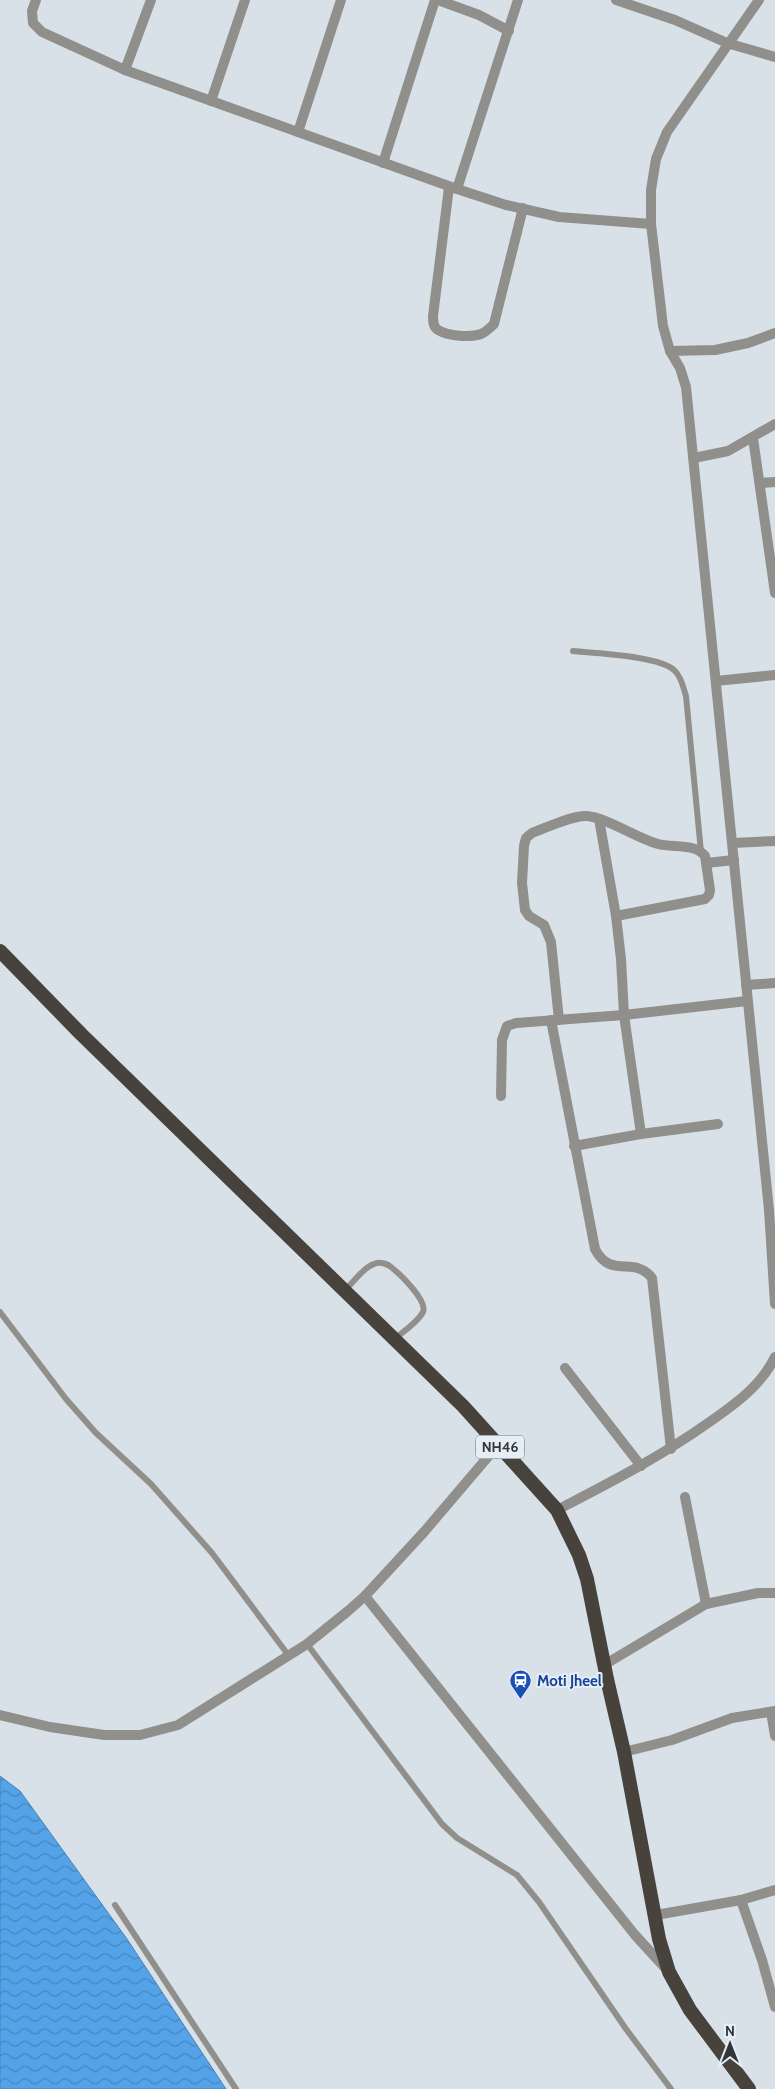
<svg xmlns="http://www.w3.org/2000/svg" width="775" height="2089" font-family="Cabin,sans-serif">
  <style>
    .water { fill: url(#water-waves); stroke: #4a82b4 }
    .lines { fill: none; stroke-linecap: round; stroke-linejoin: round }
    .service { stroke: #918f8c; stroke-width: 6 }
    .minor { stroke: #918f8c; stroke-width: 10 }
    .trunk { stroke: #47423c; stroke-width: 14 }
    .labels { text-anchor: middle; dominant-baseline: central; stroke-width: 4; stroke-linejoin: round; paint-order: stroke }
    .shield { fill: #e6eef5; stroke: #696d71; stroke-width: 1 }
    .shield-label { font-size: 14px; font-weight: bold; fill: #333639 }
    .transit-label { font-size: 15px; font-weight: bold; fill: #164399; stroke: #e6eef5; text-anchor: start }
  </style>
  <defs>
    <pattern id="water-waves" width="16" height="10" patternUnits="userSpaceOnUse" patternTransform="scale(1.25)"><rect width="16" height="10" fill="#54a3e8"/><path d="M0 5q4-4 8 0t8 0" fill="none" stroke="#4686bd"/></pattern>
  </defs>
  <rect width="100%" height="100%" fill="#d9e1e8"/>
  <polygon class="water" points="0,1776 20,1791 127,1939 226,2089 0,2089"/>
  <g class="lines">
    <g class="service">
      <path d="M573,651C594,653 662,656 675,671C682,678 683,687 686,696L701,852"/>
      <path d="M345,1290C353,1283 365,1265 377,1263C381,1262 388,1264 391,1267C400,1274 428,1301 423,1312C417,1323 403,1332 394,1339"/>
      <polyline points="0,1312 66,1399 96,1433 151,1484 212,1553 289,1656"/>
      <polyline points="307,1644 442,1824 457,1838 517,1875 539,1902 626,2029 671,2089"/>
      <polyline points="115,1905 236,2089"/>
    </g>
    <g class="minor">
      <polyline points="36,0 32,11 33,23 42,32 125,70 457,189 506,205 559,217 651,224"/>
      <polyline points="438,0 479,15 509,31"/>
      <polyline points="616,0 675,20 727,43 775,57"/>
      <polyline points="759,0 667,132 656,159 651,190 651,224 663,326 670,351 680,368 686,387 769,1210 775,1304"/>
      <polyline points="125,70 151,0"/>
      <polyline points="211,101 245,0"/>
      <polyline points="298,132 341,0"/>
      <polyline points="383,163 435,0"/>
      <path d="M449,187L433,316C433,321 433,327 438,330C448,336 470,338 481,334C486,332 490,328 494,324L523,208"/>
      <polyline points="457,189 518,0"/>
      <polyline points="670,351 715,350 748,343 775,333"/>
      <polyline points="753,438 775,593"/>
      <polyline points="694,458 728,451 775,424"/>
      <polyline points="760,483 775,482"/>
      <polyline points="716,681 775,675"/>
      <polyline points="599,819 616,916 621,959 624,1015 641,1134"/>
      <polyline points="733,843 775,841"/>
      <polyline points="706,863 734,860"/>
      <polyline points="746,985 775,983"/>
      <path d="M551,1020L595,1249C611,1280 634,1255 652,1278L671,1449"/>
      <path d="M559,1020L551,942L544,925L529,916L525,910L522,883L524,846L526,838L532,833C546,828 572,815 587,816C608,818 636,838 658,844C673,848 695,843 705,856L710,890L709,895L705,899L616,916"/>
      <polyline points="501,1096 502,1040 507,1026 516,1023 624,1015 747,1001"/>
      <polyline points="574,1146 641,1134 718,1124"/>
      <polyline points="565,1368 641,1466"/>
      <polyline points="685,1497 706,1604"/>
      <path d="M557,1510C609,1483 660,1457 708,1423C734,1405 761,1386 775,1357"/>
      <polyline points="365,1596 635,1935 668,1971"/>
      <polyline points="604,1665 706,1604 758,1593 775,1593"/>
      <polyline points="771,1712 775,1736"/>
      <polyline points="0,1715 50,1727 104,1735 140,1735 178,1725 307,1644 348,1611 365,1596 424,1532 498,1445"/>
      <polyline points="624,1752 672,1740 732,1718 775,1711"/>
      <polyline points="741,1900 762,1960 775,2007"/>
      <polyline points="656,1915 741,1900 775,1890"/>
    </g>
    <polyline class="trunk" points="0,951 81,1034 463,1406 557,1510 579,1555 587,1579 607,1679 624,1752 659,1939 669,1972 690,2010 749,2089"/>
  </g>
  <defs>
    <symbol id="station-pin" viewBox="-11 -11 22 30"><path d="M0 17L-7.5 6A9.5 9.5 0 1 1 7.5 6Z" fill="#1a4fb4" stroke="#e6eef5"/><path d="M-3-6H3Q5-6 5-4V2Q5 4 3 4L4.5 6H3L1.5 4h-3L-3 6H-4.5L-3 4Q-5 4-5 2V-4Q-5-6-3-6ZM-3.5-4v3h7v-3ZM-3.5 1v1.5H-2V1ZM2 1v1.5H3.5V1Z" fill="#fff"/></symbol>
  </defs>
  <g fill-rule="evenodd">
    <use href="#station-pin" x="508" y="1668" width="25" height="34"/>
  </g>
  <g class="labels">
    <rect class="shield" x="476" y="1435.5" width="48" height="23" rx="4"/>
    <g class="shield-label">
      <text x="500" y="1447">NH46</text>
    </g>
    <g class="transit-label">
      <text x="537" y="1681">Moti Jheel</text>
    </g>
  </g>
  <g transform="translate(730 2044)" stroke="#e6eef5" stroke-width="4" paint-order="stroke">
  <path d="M0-4L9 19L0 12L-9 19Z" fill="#333639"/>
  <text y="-8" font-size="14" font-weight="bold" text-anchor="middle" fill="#333639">N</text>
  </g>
</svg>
